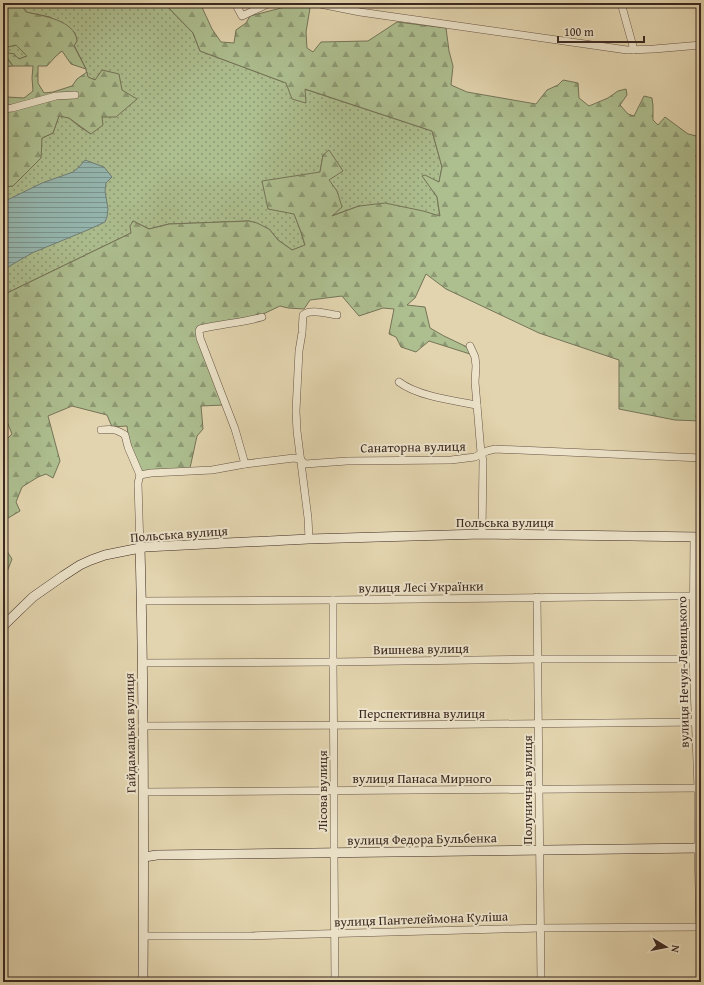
<svg xmlns="http://www.w3.org/2000/svg" width="704" height="985" font-family="'Gentium Book Plus',serif">
  <style>
    .grass { fill: url(#grass-dots); stroke: #747458 }
    .forest { fill: url(#forest-firs); stroke: #747458 }
    .water { fill: url(#water-rules); stroke: #717e77 }
    .lines { fill: none; stroke-linecap: round; stroke-linejoin: round }
    .street-casing { stroke: #665444; stroke-width: 8 }
    .secondary-casing { stroke: #3c2921; stroke-width: 10 }
    .street { stroke: #ece3ca; stroke-width: 7 }
    .secondary { stroke: #ece3ca; stroke-width: 9 }
    .labels { text-anchor: middle; dominant-baseline: central; stroke-width: 4; stroke-linejoin: round; paint-order: stroke }
    .street-label { font-size: 13px; fill: #3c2921; stroke: #ece3ca }
  </style>
  <defs>
    <pattern id="grass-dots" width="8" height="8" patternUnits="userSpaceOnUse"><rect width="8" height="8" fill="#adbe8f"/><path d="M2 2h.1M6 6h.1" fill="none" stroke="#8e9a74" stroke-width="1.8" stroke-linecap="round"/></pattern>
    <pattern id="forest-firs" width="22" height="20" patternUnits="userSpaceOnUse"><rect width="22" height="20" fill="#adbe8f"/><path d="M5 1l3.5 6h-7zM16 11l3.5 6h-7z" fill="#8e9a74"/></pattern>
    <pattern id="water-rules" width="6" height="5" patternUnits="userSpaceOnUse"><rect width="6" height="5" fill="#95b7b0"/><path d="M0 2.5h6" fill="none" stroke="#7b958f"/></pattern>
  </defs>
  <rect width="100%" height="100%" fill="#e2d4ae"/>
  <filter id="stains"><feTurbulence type="fractalNoise" baseFrequency=".005" numOctaves="4"/><feColorMatrix values="0 0 0 0 .2 0 0 0 0 .09 0 0 0 0 .02 0 0 0 .5 -.17"/></filter>
  <radialGradient id="worn" r=".72"><stop offset=".6" stop-color="#630" stop-opacity="0"/><stop offset="1" stop-color="#630" stop-opacity=".3"/></radialGradient>
  <g class="grass">
    <polygon points="21,3 164,3 193,33 200,51 286,83 432,131 442,167 439,182 425,176 423,176 437,197 440,217 359,206 331,216 337,191 328,180 323,155 320,172 294,213 301,232 305,246 292,250 278,240 269,229 249,221 169,224 149,229 133,221 131,233 3,295 3,187 13,186 42,138 53,133 59,115 69,118 80,127 91,134 95,80 87,77 86,69 74,45 77,41 75,33 50,17 25,12 21,4"/>
    <polygon points="16,45 27,56 19,59 5,56 13,66 3,67 3,48"/>
  </g>
  <g class="forest">
    <path d="M11,3H21V4L26,12C43,16 75,20 77,41L74,46L86,69L71,64L62,51L55,57L47,66H38V83L44,93L53,92L72,86L77,79L87,72L88,77L95,80L102,70L119,74L122,90L137,99L116,117H102L103,125L91,134L69,118L59,116L53,133L42,138L41,158L13,186L3,187V97H7L24,98L33,91L32,78L33,66H13L3,52L14,54L19,59L27,56L16,45L3,48V5Z"/>
    <polygon points="164,3 200,3 212,29 221,42 234,43 236,30 246,23 250,16 289,6 291,3 299,3 310,8 306,32 307,48 313,52 321,42 368,41 397,22 446,28 449,51 453,66 451,85 467,92 536,104 547,90 558,85 563,80 578,83 579,98 589,106 608,98 618,91 626,89 627,95 620,105 628,114 634,116 644,96 652,98 653,106 653,120 658,125 665,117 688,134 701,137 701,421 675,420 619,409 619,360 539,333 446,289 426,274 415,298 407,305 425,307 430,328 444,336 467,347 470,354 429,341 416,352 401,347 396,337 389,334 394,309 383,308 359,316 342,296 310,300 304,309 288,308 280,306 261,315 199,326 224,405 201,406 203,429 197,436 190,468 142,472 129,443 127,426 112,427 107,415 72,406 48,416 60,461 53,478 46,474 38,477 22,487 16,502 20,511 3,521 3,443 12,434 3,412 3,295 131,233 130,226 133,221 149,229 169,224 249,221 257,223 269,229 278,240 292,250 305,245 301,232 294,214 268,209 262,181 320,172 323,155 329,150 343,171 329,180 337,191 342,207 332,216 359,206 385,203 423,211 440,216 437,197 422,176 425,175 439,182 442,167 432,131 305,89 306,103 292,99 286,83 200,51 193,33"/>
    <polygon points="3,545 12,559 5,577 3,579"/>
  </g>
  <polygon class="water" points="85,160 104,167 112,177 106,183 105,191 108,209 107,217 105,222 90,229 32,253 3,270 3,202 42,183 73,172 79,167"/>
  <g class="lines">
    <defs>
      <g id="street">
        <polyline points="235,3 242,16 270,3"/>
        <polyline points="315,3 360,12 627,50 654,49 701,45"/>
        <polyline points="621,3 634,50"/>
        <polyline points="3,109 12,108 56,96 75,95"/>
        <polyline points="470,346 475,357 476,366 475,382 477,405"/>
        <path d="M399,382C417,396 455,401 477,405L481,453L483,460L482,534"/>
        <path d="M101,430C112,429 116,429 125,435L128,447L140,475"/>
        <path d="M245,464L235,429L200,338L199,331L200,329C220,324 241,323 262,317"/>
        <polyline points="694,538 693,659 698,788 698,848 701,974"/>
        <path d="M309,539L308,518L297,431L296,411L299,351L302,333L303,315C311,308 327,314 337,315"/>
        <polyline points="140,548 138,483 140,475 151,473 212,470 245,464 294,458 300,459 305,464 347,461 451,460 475,457 487,451 495,449 701,458"/>
        <polyline points="537,597 541,982"/>
        <polyline points="333,600 333,662 334,790 334,853 335,982"/>
        <polyline points="141,601 333,600 673,596 701,596"/>
        <polyline points="142,663 333,662 538,659 701,659"/>
        <polyline points="142,726 395,725 701,722"/>
        <polyline points="143,792 701,788"/>
        <polyline points="144,936 249,936 540,928 700,927"/>
      </g>
      <g id="secondary">
        <path d="M140,548C144,693 144,838 143,982"/>
        <polyline points="3,626 33,597 63,576 80,565 91,560 105,555 145,547 309,539 482,534 701,537"/>
        <polyline points="144,857 157,855 701,848"/>
      </g>
    </defs>
    <use href="#street" class="street-casing"/>
    <use href="#secondary" class="secondary-casing"/>
    <use href="#street" class="street"/>
    <use href="#secondary" class="secondary"/>
  </g>
  <g class="labels">
    <g class="street-label">
      <text transform="translate(413 447) rotate(-1)">Санаторна вулиця</text>
      <text x="505" y="522">Польська вулиця</text>
      <text transform="translate(179 534) rotate(-4)">Польська вулиця</text>
      <text transform="translate(421 587) rotate(-1)">вулиця Лесі Українки</text>
      <text transform="translate(421 649) rotate(-1)">Вишнева вулиця</text>
      <text transform="translate(683 672) rotate(-91)">вулиця Нечуя-Левицького</text>
      <text x="422" y="713">Перспективна вулиця</text>
      <text transform="translate(130 733) rotate(-91)">Гайдамацька вулиця</text>
      <text x="422" y="778">вулиця Панаса Мирного</text>
      <text transform="translate(527 790) rotate(-90)">Полунична вулиця</text>
      <text transform="translate(322 791) rotate(-90)">Лісова вулиця</text>
      <text transform="translate(422 839) rotate(-1)">вулиця Федора Бульбенка</text>
      <text transform="translate(421 919) rotate(-2)">вулиця Пантелеймона Куліша</text>
    </g>
  </g>
  <rect width="704" height="985" fill="none" stroke="#e2d4ae" stroke-width="16"/>
  <rect x="4" y="4" width="696" height="977" fill="none" stroke="#3c2921" stroke-width="2"/>
  <rect x="8" y="8" width="688" height="969" fill="none" stroke="#3c2921"/>
  <g transform="translate(666 947) rotate(100)" stroke="#ece3ca" stroke-width="3" paint-order="stroke">
  <path d="M0-3L7 15L0 10L-7 15Z" fill="#3c2921"/>
  <text y="-6" font-size="11" font-weight="bold" text-anchor="middle" fill="#3c2921">N</text>
  </g>
  <path d="M558 36v6h86v-6" fill="none" stroke="#3c2921" stroke-width="2"/>
  <text x="564" y="36" font-size="12" fill="#3c2921" stroke="#ece3ca" stroke-width="3" paint-order="stroke">100 m</text>
  <rect width="100%" height="100%" filter="url(#stains)"/>
  <rect width="100%" height="100%" fill="url(#worn)"/>
</svg>
